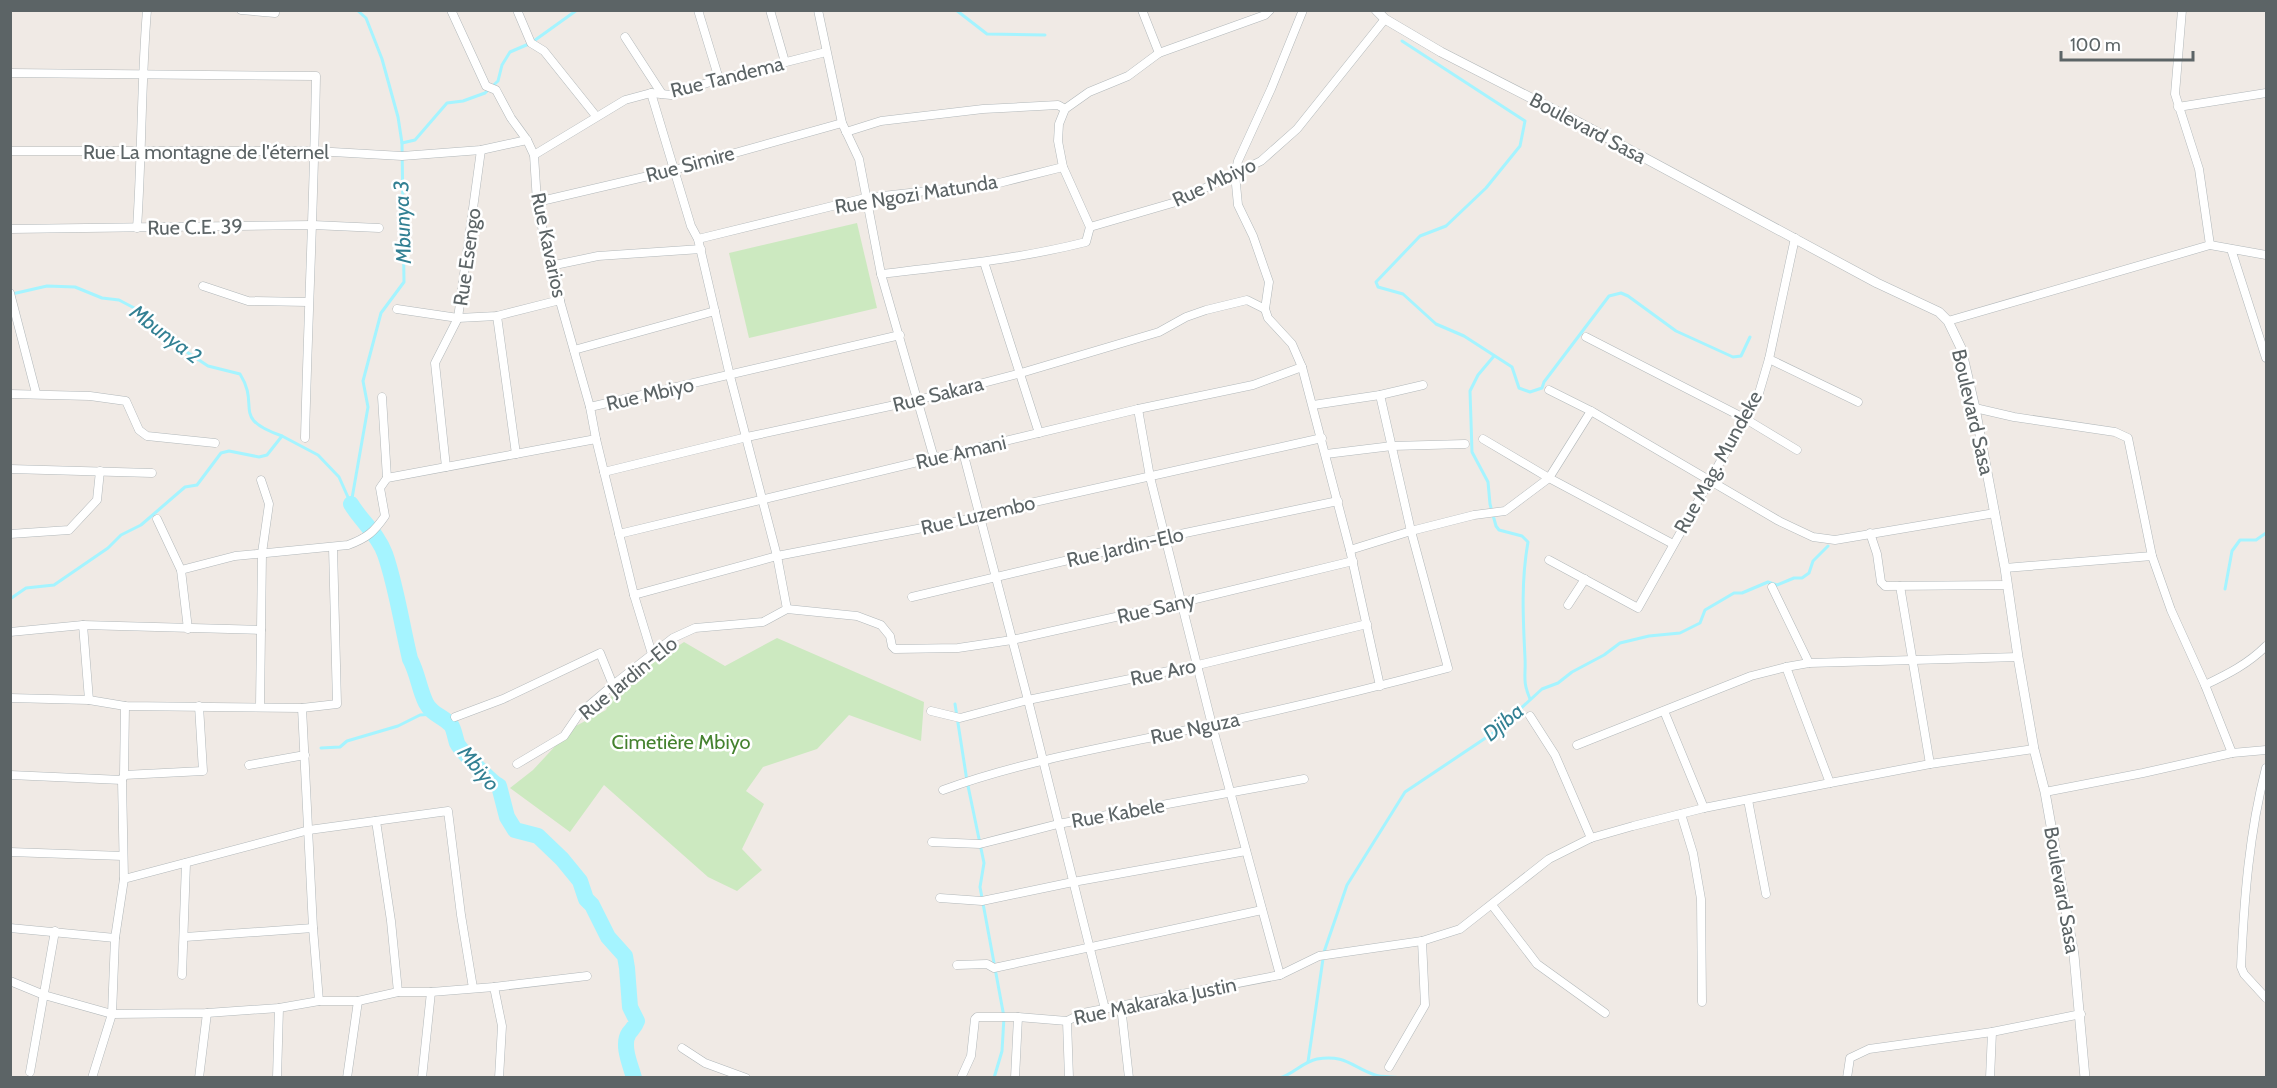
<svg xmlns="http://www.w3.org/2000/svg" width="2277" height="1088" font-family="Cabin,sans-serif">
  <style>
    .green { fill: #cce9c0 }
    .lines { fill: none; stroke-linecap: round; stroke-linejoin: round }
    .stream { stroke: #a5f4ff; stroke-width: 3 }
    .river { stroke: #a5f4ff; stroke-width: 16 }
    .minor-casing { stroke: #b2b8ba; stroke-width: 9 }
    .tertiary-casing { stroke: #b2b8ba; stroke-width: 10 }
    .minor { stroke: #fff; stroke-width: 8 }
    .tertiary { stroke: #fff; stroke-width: 9 }
    .labels { text-anchor: middle; dominant-baseline: central; stroke-width: 5; stroke-linejoin: round; paint-order: stroke }
    .street-label { font-size: 20px; fill: #5c6466; stroke: #fff }
    .park-label { font-size: 20px; fill: #45822f; stroke: #fff }
    .water-label { font-size: 21px; font-style: italic; fill: #328093; stroke: #fff }
  </style>
  <rect width="100%" height="100%" fill="#f0eae5"/>
  <g class="green">
    <polygon points="857,223 877,308 749,338 729,253"/>
    <polygon points="777,638 924,702 921,741 849,715 817,749 763,767 746,791 764,804 742,849 762,870 737,891 708,877 604,785 570,832 510,788 533,770 572,728 606,710 614,689 684,642 725,666"/>
  </g>
  <g class="lines">
    <g class="stream">
      <polyline points="956,10 987,34 1045,35"/>
      <polyline points="1402,41 1525,121 1520,146 1486,188 1446,226 1420,236 1376,282 1378,287 1403,294 1436,324 1464,336 1512,367 1519,388 1530,392 1542,388 1544,382 1609,296 1621,293 1628,296 1676,331 1733,357 1741,356 1750,337"/>
      <polyline points="402,143 415,140 447,103 463,101 485,93 498,81 502,65 510,52 531,43 577,10"/>
      <path d="M12,294L47,286L75,287L102,298L119,300L140,311L158,333L208,366L240,374C261,407 230,418 282,436"/>
      <path d="M1494,356L1478,375L1470,391L1472,452L1488,482L1490,504L1496,526L1499,530L1522,536L1528,542C1521,581 1523,618 1525,658C1526,676 1522,680 1530,699"/>
      <polyline points="351,504 368,407 363,381 381,313 404,282 402,143 398,117 382,59 366,18 357,10"/>
      <polyline points="2225,589 2232,551 2240,540 2256,540 2266,533"/>
      <polyline points="10,599 26,588 54,585 108,548 121,535 141,525 185,487 197,485 221,453 229,451 259,457 267,455 282,436 318,455 339,477 351,504"/>
      <polyline points="955,704 967,781 984,863 980,887 1004,1017 1002,1051 994,1078"/>
      <polyline points="321,748 340,747 347,741 398,726 420,715 434,714"/>
      <polyline points="1308,1062 1324,952 1347,885 1405,792 1496,731 1542,689 1558,683 1572,672 1604,655 1620,643 1649,636 1680,633 1700,623 1705,610 1734,593 1742,593 1768,582 1777,585 1794,578 1802,578 1809,573 1813,561 1828,546"/>
      <path d="M1279,1078C1293,1075 1302,1062 1317,1059C1345,1054 1352,1067 1375,1075C1383,1078 1394,1076 1403,1078"/>
    </g>
    <path class="river" d="M351,504C361,521 378,534 385,554C396,585 402,626 410,659C418,674 419,689 426,703C432,715 443,716 451,725C454,729 455,737 457,743C461,751 491,782 499,786L507,817L515,830L538,836L562,859L580,881L586,899L592,905L608,937L625,956L627,968L630,1007L637,1021C635,1027 632,1029 629,1033C621,1045 631,1066 634,1078"/>
    <defs>
      <g id="minor">
        <polyline points="241,10 275,13"/>
        <polyline points="451,10 486,86 496,90 511,118 527,140 534,155 537,202 550,266 590,407"/>
        <polyline points="517,10 531,43 544,51 596,116"/>
        <polyline points="698,10 719,79"/>
        <polyline points="770,10 785,62"/>
        <polyline points="818,10 842,123 859,159 881,274 934,458"/>
        <polyline points="1142,10 1159,53"/>
        <polyline points="1303,10 1271,89 1238,161 1235,174 1238,205 1253,236 1269,282 1265,309 1268,318 1292,344 1302,367 1350,550 1380,686"/>
        <polyline points="2182,10 2175,94 2199,169 2210,245"/>
        <polyline points="625,37 662,94"/>
        <path d="M10,73L316,76C314,197 308,317 305,438"/>
        <polyline points="651,93 691,226 698,239 730,376 777,556 787,609"/>
        <polyline points="2178,107 2266,93"/>
        <polyline points="846,132 881,121 983,109 1058,105 1065,109"/>
        <polyline points="10,151 315,151 402,156 481,150 527,140"/>
        <polyline points="534,155 625,100 651,93 671,95 719,79 826,52"/>
        <polyline points="537,202 674,170 842,123"/>
        <polyline points="1090,227 1063,167 1058,141 1059,124 1065,109 1089,92 1128,76 1159,53 1265,15 1270,10"/>
        <path d="M137,228C142,155 141,83 147,10"/>
        <polyline points="10,229 313,225 379,228"/>
        <polyline points="698,239 865,198 999,183 1063,167"/>
        <polyline points="2231,249 2266,358"/>
        <polyline points="984,262 1039,433"/>
        <polyline points="550,266 598,256 701,249"/>
        <path d="M881,274C950,266 1019,259 1086,242L1090,227L1176,202L1261,161L1297,129L1385,19"/>
        <polyline points="203,286 248,301 308,302"/>
        <polyline points="10,293 36,393"/>
        <polyline points="397,309 458,318 497,316 560,300"/>
        <polyline points="497,316 516,454"/>
        <polyline points="1948,321 2210,245 2266,255"/>
        <polyline points="1586,337 1744,418 1797,450"/>
        <polyline points="574,350 715,311"/>
        <polyline points="1769,359 1858,402"/>
        <polyline points="1549,390 1591,411 1779,521 1813,537 1835,540 1995,513"/>
        <polyline points="10,394 90,396 126,401 139,430 147,436 215,443"/>
        <polyline points="382,397 387,478"/>
        <polyline points="1313,405 1380,395 1423,385"/>
        <polyline points="1975,408 2014,417 2115,432 2128,438 2152,556 2171,610 2205,685 2232,753"/>
        <polyline points="1138,409 1150,477 1212,725 1280,975"/>
        <polyline points="596,439 634,595 652,654"/>
        <polyline points="1483,439 1549,478 1673,544"/>
        <polyline points="963,452 1028,700 1105,1009"/>
        <polyline points="1326,454 1392,446 1465,444"/>
        <polyline points="446,467 435,363 458,318 481,150"/>
        <polyline points="10,469 152,473"/>
        <polyline points="604,472 747,437 918,400 1021,373 1159,332 1186,317 1206,310 1247,300 1265,309"/>
        <polyline points="157,519 181,570 188,629"/>
        <polyline points="1870,533 1877,554 1881,582 1885,586 2007,585"/>
        <polyline points="10,534 69,530 97,500 100,471"/>
        <polyline points="619,534 1138,409 1253,385 1302,367"/>
        <polyline points="1350,550 1411,531 1474,515 1505,511 1549,478 1591,411"/>
        <polyline points="1549,560 1638,608 1759,393 1769,359 1795,238"/>
        <polyline points="2005,568 2152,556"/>
        <path d="M181,570L235,556L348,545C367,538 374,532 385,516L380,488L387,478L596,439L590,407L900,335"/>
        <polyline points="1900,586 1930,764"/>
        <polyline points="1772,587 1809,663"/>
        <polyline points="634,595 777,556 980,517 990,512 1322,438"/>
        <polyline points="912,597 1166,537 1338,501"/>
        <polyline points="1568,605 1585,579"/>
        <polyline points="83,625 89,700"/>
        <polyline points="10,632 83,625 261,630"/>
        <polyline points="1786,667 1830,783"/>
        <path d="M2205,685C2228,674 2248,664 2266,646"/>
        <polyline points="10,698 89,700 125,706 302,708 337,704 333,547"/>
        <polyline points="260,706 262,553 269,504 261,480"/>
        <polyline points="302,708 313,928 319,1001"/>
        <polyline points="931,711 960,718 1028,700 1198,665 1367,624"/>
        <polyline points="1664,711 1704,808"/>
        <polyline points="1530,716 1555,755 1591,838"/>
        <polyline points="455,717 503,699 600,653 613,685"/>
        <polyline points="1577,745 1751,676 1786,667 1809,663 2018,657"/>
        <polyline points="517,764 564,736 579,714 613,685 673,638 695,628 763,622 787,609 857,616 881,625 890,636 892,646 895,649 958,648 1012,640 1183,602 1353,561"/>
        <polyline points="249,765 305,755"/>
        <path d="M2266,768C2249,832 2244,901 2241,967L2244,974L2266,998"/>
        <polyline points="10,775 122,780"/>
        <polyline points="124,775 203,771 199,706"/>
        <path d="M943,790C1017,763 1096,749 1173,733C1265,714 1357,692 1448,668L1411,531L1380,395"/>
        <polyline points="2045,792 2143,773 2232,753 2266,750"/>
        <polyline points="1748,800 1766,894"/>
        <polyline points="1681,814 1693,853 1701,899 1702,1002"/>
        <polyline points="376,821 391,921 398,992"/>
        <polyline points="932,842 980,844 1058,824 1304,779"/>
        <polyline points="10,852 123,856"/>
        <polyline points="124,879 309,830 448,811 461,915 473,988"/>
        <polyline points="940,898 982,901 1073,882 1246,851"/>
        <polyline points="1492,905 1537,964 1605,1013"/>
        <polyline points="10,928 115,938"/>
        <polyline points="185,937 313,928"/>
        <polyline points="957,965 987,964 994,968 1262,910"/>
        <polyline points="182,975 186,863"/>
        <polyline points="10,981 44,995 112,1014 207,1013 279,1008 319,1001 358,1001 398,992 431,992 494,987 587,976"/>
        <polyline points="494,987 502,1026 499,1078"/>
        <polyline points="1121,1006 1129,1078"/>
        <polyline points="1067,1021 1069,1078"/>
        <polyline points="682,1048 705,1063 746,1078"/>
        <polyline points="1389,1067 1425,1005 1422,941"/>
        <polyline points="30,1072 55,931"/>
        <polyline points="92,1078 112,1014 115,938 124,879 122,780 124,775 125,706"/>
        <polyline points="199,1078 207,1013"/>
        <polyline points="277,1078 279,1008"/>
        <polyline points="347,1078 358,1001"/>
        <polyline points="422,1078 431,992"/>
        <polyline points="961,1078 971,1056 975,1019 977,1017 1018,1017 1067,1021 1083,1013 1280,975 1319,956 1422,941 1460,929 1549,859 1591,838 1633,826 1704,808 1830,783 1930,764 2034,749"/>
        <polyline points="1015,1078 1018,1017"/>
        <polyline points="1847,1078 1850,1058 1869,1049 1992,1032 2081,1014"/>
        <polyline points="1990,1078 1992,1032"/>
      </g>
      <polyline id="tertiary" points="1376,10 1385,19 1441,52 1578,122 1877,283 1939,312 1948,321 1961,348 1975,408 2005,568 2018,657 2034,749 2045,792 2074,955 2085,1078"/>
    </defs>
    <use href="#minor" class="minor-casing"/>
    <use href="#tertiary" class="tertiary-casing"/>
    <use href="#minor" class="minor"/>
    <use href="#tertiary" class="tertiary"/>
  </g>
  <g class="labels">
    <g class="street-label">
      <text transform="translate(727 77) rotate(-14)">Rue Tandema</text>
      <text transform="translate(1588 128) rotate(28)">Boulevard Sasa</text>
      <text x="206" y="152">Rue La montagne de l'éternel</text>
      <text transform="translate(690 164) rotate(-15)">Rue Simire</text>
      <text transform="translate(1214 182) rotate(-25)">Rue Mbiyo</text>
      <text transform="translate(916 194) rotate(-9)">Rue Ngozi Matunda</text>
      <text transform="translate(195 227) rotate(-1)">Rue C.E. 39</text>
      <text transform="translate(549 245) rotate(78)">Rue Kavarios</text>
      <text transform="translate(467 257) rotate(-82)">Rue Esengo</text>
      <text transform="translate(650 394) rotate(-13)">Rue Mbiyo</text>
      <text transform="translate(938 394) rotate(-14)">Rue Sakara</text>
      <text transform="translate(1973 412) rotate(77)">Boulevard Sasa</text>
      <text transform="translate(961 452) rotate(-13)">Rue Amani</text>
      <text transform="translate(1718 462) rotate(-61)">Rue Mag. Mundeke</text>
      <text transform="translate(978 515) rotate(-13)">Rue Luzembo</text>
      <text transform="translate(1125 547) rotate(-13)">Rue Jardin-Elo</text>
      <text transform="translate(1156 608) rotate(-13)">Rue Sany</text>
      <text transform="translate(1163 672) rotate(-12)">Rue Aro</text>
      <text transform="translate(628 678) rotate(-39)">Rue Jardin-Elo</text>
      <text transform="translate(1195 728) rotate(-12)">Rue Nguza</text>
      <text transform="translate(1118 813) rotate(-10)">Rue Kabele</text>
      <text transform="translate(2062 890) rotate(80)">Boulevard Sasa</text>
      <text transform="translate(1155 1001) rotate(-12)">Rue Makaraka Justin</text>
    </g>
    <g class="park-label">
      <text x="681" y="742">Cimetière Mbiyo</text>
    </g>
    <g class="water-label">
      <text transform="translate(402 222) rotate(-92)">Mbunya 3</text>
      <text transform="translate(166 334) rotate(37)">Mbunya 2</text>
      <text transform="translate(1503 722) rotate(-40)">Djiba</text>
      <text transform="translate(479 768) rotate(50)">Mbiyo</text>
    </g>
  </g>
  <rect width="2277" height="1088" fill="none" stroke="#5c6466" stroke-width="24"/>
  <path d="M2061 51v9h132v-9" fill="none" stroke="#5c6466" stroke-width="3"/>
  <text x="2070" y="51" font-size="18" fill="#5c6466" stroke="#ffffff" stroke-width="4.5" paint-order="stroke">100 m</text>
</svg>
